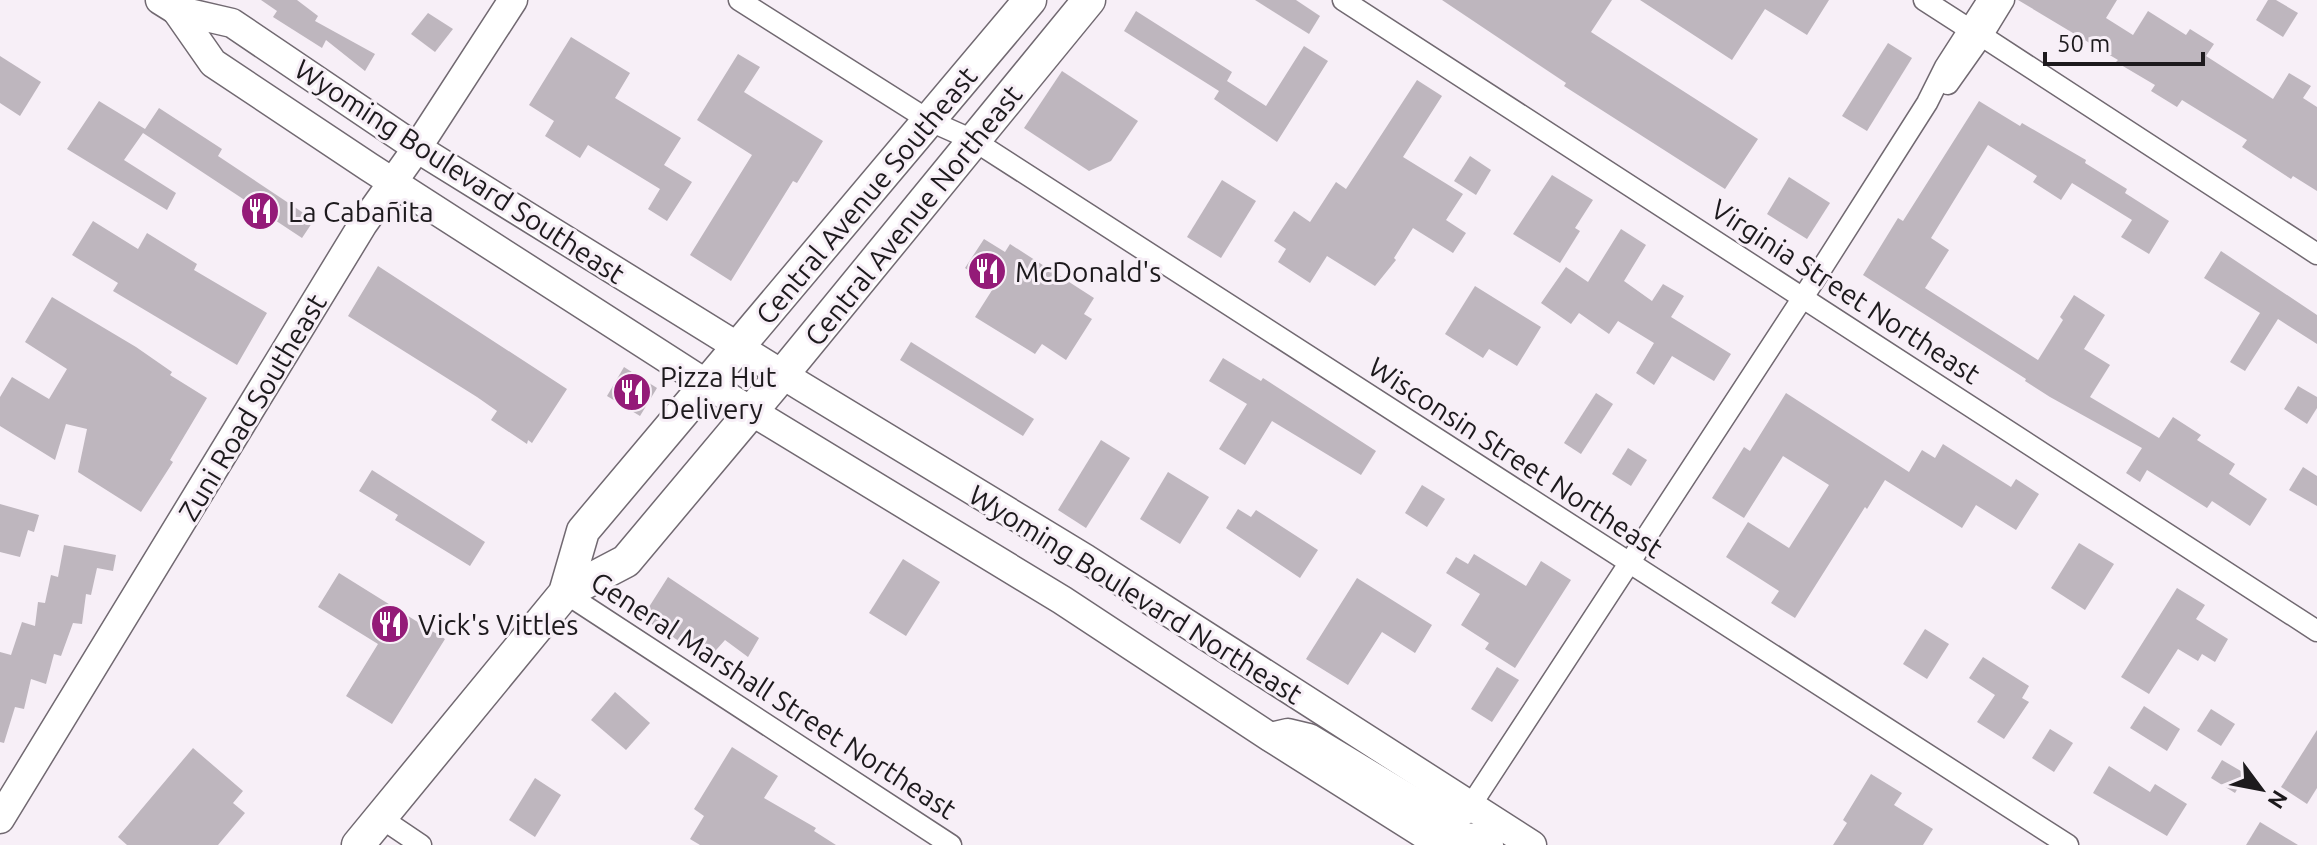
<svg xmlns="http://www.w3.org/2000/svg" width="2317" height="845" font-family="Ubuntu,sans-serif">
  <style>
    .building { fill: #beb6be }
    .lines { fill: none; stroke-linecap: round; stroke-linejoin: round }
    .street-casing { stroke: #716971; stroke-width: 23 }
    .secondary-casing { stroke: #716971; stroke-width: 31 }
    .primary-casing { stroke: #716971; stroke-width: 35 }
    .street { stroke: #fff; stroke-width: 20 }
    .secondary { stroke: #fff; stroke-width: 28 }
    .primary { stroke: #fff; stroke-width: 32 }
    .labels { text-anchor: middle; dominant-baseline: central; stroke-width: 6; stroke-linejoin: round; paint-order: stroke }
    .street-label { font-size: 28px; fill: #1d1a1d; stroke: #f7eff7 }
    .poi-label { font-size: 28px; fill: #1d1a1d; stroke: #f7eff7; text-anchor: start }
  </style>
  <rect width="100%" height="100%" fill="#f7eff7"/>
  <g class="building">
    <polygon points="261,0 297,0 318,16 315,21 375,54 365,71 326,40 322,48 273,17 277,11"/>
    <polygon points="1255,0 1296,0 1320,16 1309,34"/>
    <polygon points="1442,0 1612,0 1591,32 1758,139 1725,189 1564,86 1566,83"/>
    <polygon points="1640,0 1829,0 1807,35 1765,9 1732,60"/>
    <polygon points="2018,0 2117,0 2106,18 2133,35 2148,11 2186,35 2190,29 2214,44 2206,56 2273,99 2289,73 2311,86 2303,98 2317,107 2317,191 2293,176 2291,179 2242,147 2247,140 2182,100 2177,107 2151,91 2155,85 2116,62 2118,60"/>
    <polygon points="2268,0 2276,0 2298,13 2283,37 2256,20"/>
    <polygon points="1136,11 1232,72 1227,81 1266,106 1304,46 1328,61 1277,142 1214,99 1219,91 1124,31"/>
    <polygon points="428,13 453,29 435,52 411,34"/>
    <polygon points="571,37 630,73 615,98 681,138 664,165 692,182 667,221 648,209 660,189 588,145 580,158 545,136 554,121 529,105"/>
    <polygon points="1888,43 1912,58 1867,131 1842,116"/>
    <polygon points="738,54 760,67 744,92 823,141 797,183 793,181 731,281 690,255 752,155 697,120"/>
    <polygon points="0,56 41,82 20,116 0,103"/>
    <polygon points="1062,71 1138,121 1111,161 1089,171 1024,128"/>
    <polygon points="1417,80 1442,96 1403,157 1463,194 1446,220 1466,233 1453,253 1413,228 1394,258 1396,260 1375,286 1327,256 1310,283 1278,262 1286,249 1274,241 1294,211 1310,222 1336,182 1346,189"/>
    <polygon points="99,101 145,129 159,108 222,149 218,156 314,220 302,238 143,133 124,160 176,193 167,210 67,149"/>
    <polygon points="1979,101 2020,126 2022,123 2086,160 2085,163 2127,189 2125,193 2169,221 2149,254 2121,237 2132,220 2072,183 2061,200 2033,182 2037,176 1988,145 1931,238 1949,250 1925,288 2038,360 2063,320 2060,317 2074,295 2105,315 2084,349 2110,365 2090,397 2159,438 2173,417 2201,435 2197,440 2235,464 2229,474 2267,499 2250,526 2212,501 2207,508 2147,470 2140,482 2126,473 2142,448 2050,397 2025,381 2026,379 1863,275 1898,218 1903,221"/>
    <polygon points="1470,156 1491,170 1476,195 1454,181"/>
    <polygon points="1552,175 1593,200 1575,228 1580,231 1560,263 1513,234"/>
    <polygon points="1789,177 1830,203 1807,239 1767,214"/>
    <polygon points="1222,180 1256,201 1221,258 1187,237"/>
    <polygon points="93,221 138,249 147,233 197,264 194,270 267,313 237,365 113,291 118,283 72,255"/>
    <polygon points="1621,229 1646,245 1624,281 1652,301 1663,284 1684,296 1671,317 1731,354 1714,381 1672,356 1654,385 1636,373 1654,343 1618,321 1609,334 1579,313 1571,324 1541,303 1566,267 1588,282"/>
    <polygon points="984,239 1005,252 1010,244 1094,298 1084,314 1092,319 1066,360 1042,344 1035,354 975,317 994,287 965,268"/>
    <polygon points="2221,251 2317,315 2317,344 2278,319 2245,371 2230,362 2260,313 2204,278"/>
    <polygon points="378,266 567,389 532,443 528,440 527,444 491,420 497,411 477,397 348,316"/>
    <polygon points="1475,286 1541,327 1517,366 1489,349 1483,358 1445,334"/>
    <polygon points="52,297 136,347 172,372 170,375 207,398 170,460 173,462 141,512 78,472 87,429 66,424 55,460 0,426 0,397 12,377 49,399 67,369 25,342"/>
    <polygon points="911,342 1034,419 1023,436 900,360"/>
    <polygon points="1223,358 1261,381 1263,378 1376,451 1361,475 1272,421 1245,465 1219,449 1247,404 1209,381"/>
    <polygon points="624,367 657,388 640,416 607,396"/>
    <polygon points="2298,386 2317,397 2317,408 2307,424 2284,409"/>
    <polygon points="1596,393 1613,404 1581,454 1564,443"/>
    <polygon points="1786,393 1909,472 1922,450 1935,458 1943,444 2011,487 2016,479 2039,494 2016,530 1976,505 1962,528 1885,480 1867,509 1865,507 1795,618 1771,603 1779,591 1726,557 1748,522 1789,548 1829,485 1783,456 1744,518 1712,498 1744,447 1750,451"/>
    <polygon points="1101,440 1130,458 1086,528 1058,510"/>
    <polygon points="1628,448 1647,460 1631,486 1612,474"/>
    <polygon points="2303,467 2317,476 2317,506 2289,490"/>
    <polygon points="372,470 485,542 470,566 395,520 398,515 359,491"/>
    <polygon points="1168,472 1209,497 1180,544 1140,519"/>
    <polygon points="1422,485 1445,499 1427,527 1405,513"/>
    <polygon points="0,504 39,515 34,532 28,530 20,557 0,552"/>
    <polygon points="1238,509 1251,517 1256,510 1318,550 1300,578 1226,528"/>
    <polygon points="2079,543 2114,564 2085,610 2051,588"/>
    <polygon points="64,545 116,555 113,571 97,568 91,595 86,594 82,624 73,623 61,656 54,654 46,684 31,679 24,709 15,707 4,743 0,742 0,652 11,655 22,622 35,626 38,602 45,603 51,575 58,577"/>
    <polygon points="1474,554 1526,586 1541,561 1571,580 1515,668 1485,649 1489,643 1461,625 1480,594 1446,573 1456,557 1468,564"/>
    <polygon points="903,559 940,582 906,636 869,613"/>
    <polygon points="339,573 445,639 392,724 346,696 378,644 318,607"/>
    <polygon points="668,577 759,638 748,657 725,640 708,659 642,618"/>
    <polygon points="1357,578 1432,625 1415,653 1382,632 1348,685 1306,659"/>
    <polygon points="2177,588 2205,605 2196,619 2228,639 2215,662 2202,654 2198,661 2178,649 2149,694 2121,677"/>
    <polygon points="1925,629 1949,644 1927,679 1903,664"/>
    <polygon points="1983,657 2029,686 2022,698 2029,702 2004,739 1977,722 1995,695 1969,678"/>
    <polygon points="1497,667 1519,680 1492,722 1471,709"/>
    <polygon points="615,692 650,723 626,750 591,720"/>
    <polygon points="2144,706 2180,729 2167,751 2130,728"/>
    <polygon points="2211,709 2235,724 2221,746 2197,731"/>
    <polygon points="2050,729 2073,743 2054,772 2032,758"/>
    <polygon points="2317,730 2317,788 2307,804 2281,787"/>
    <polygon points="732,747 778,776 764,798 816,828 814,831 836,845 700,845 690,839 704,816 694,809"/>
    <polygon points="193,748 243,791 233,803 245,813 218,845 127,845 118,837"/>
    <polygon points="2222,760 2246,774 2235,793 2211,778"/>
    <polygon points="2109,766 2150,792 2155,784 2187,804 2167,836 2093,793"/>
    <polygon points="1871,774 1902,793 1894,805 1933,829 1923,845 1833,845 1847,823 1843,820"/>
    <polygon points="535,778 561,795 535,837 509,820"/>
    <polygon points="2260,822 2298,845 2246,845"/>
  </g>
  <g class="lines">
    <defs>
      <g id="street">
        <polyline points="739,0 930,121 973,140 2068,845"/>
        <polyline points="1343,0 2317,631"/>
        <polyline points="1924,0 1969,29"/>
        <polyline points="1982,36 2317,254"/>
        <polyline points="1948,84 1982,36 2004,0"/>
        <polyline points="565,593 951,845"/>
        <polyline points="1471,805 1815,279 1927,103 1945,67 1988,0"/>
        <polyline points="381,818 421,845"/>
      </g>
      <g id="secondary">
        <polyline points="160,0 176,10 232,23 417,148 801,386 1086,559 1532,845"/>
        <polyline points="176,10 213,63 369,167 705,383 1062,600 1270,737 1441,845"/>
        <polyline points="1271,737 1288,733 1309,738 1441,818 1454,818 1471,805"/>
        <polyline points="0,819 363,224 417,148 513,0"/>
        <polyline points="1450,845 1458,837 1478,838 1489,845"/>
      </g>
      <g id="primary">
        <polyline points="565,593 626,561 782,375 1089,0"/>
        <polyline points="358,845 565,593 583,531 1030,0"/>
      </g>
    </defs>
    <use href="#street" class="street-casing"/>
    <use href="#secondary" class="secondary-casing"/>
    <use href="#primary" class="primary-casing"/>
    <use href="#street" class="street"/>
    <use href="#secondary" class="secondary"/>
    <use href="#primary" class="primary"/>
  </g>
  <defs>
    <symbol id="restaurant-disc" viewBox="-11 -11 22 22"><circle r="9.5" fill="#941b78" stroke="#f7eff7"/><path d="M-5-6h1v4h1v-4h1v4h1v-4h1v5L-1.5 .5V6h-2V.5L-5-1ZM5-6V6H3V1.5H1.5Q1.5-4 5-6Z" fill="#fff"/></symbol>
  </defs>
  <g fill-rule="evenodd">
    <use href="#restaurant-disc" x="238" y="189" width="44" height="44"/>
    <use href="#restaurant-disc" x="965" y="249" width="44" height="44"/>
    <use href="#restaurant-disc" x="610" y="370" width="44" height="44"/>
    <use href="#restaurant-disc" x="368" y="602" width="44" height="44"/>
  </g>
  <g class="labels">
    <g class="street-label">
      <text transform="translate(460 171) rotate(33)">Wyoming Boulevard Southeast</text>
      <text transform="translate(866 195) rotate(-50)">Central Avenue Southeast</text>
      <text transform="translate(913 215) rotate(-51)">Central Avenue Northeast</text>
      <text transform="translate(1846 291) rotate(33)">Virginia Street Northeast</text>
      <text transform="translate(252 407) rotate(-59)">Zuni Road Southeast</text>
      <text transform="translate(1516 457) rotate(33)">Wisconsin Street Northeast</text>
      <text transform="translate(1136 594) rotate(32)">Wyoming Boulevard Northeast</text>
      <text transform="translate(774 695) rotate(33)">General Marshall Street Northeast</text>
    </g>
    <g class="poi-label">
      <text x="288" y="211">La Cabañita</text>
      <text x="1015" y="271">McDonald's</text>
      <text x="660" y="376">Pizza Hut<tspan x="660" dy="32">Delivery</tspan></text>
      <text x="418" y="624">Vick's Vittles</text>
    </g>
  </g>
  <g transform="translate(2261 789) rotate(122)" stroke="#f7eff7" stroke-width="6" paint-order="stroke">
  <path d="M0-6L14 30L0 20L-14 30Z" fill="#1d1a1d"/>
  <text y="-12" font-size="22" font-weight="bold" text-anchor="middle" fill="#1d1a1d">N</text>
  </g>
  <path d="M2045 52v12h158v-12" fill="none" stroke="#1d1a1d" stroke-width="4"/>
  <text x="2057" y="52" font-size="24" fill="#1d1a1d" stroke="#f7eff7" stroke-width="6" paint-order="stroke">50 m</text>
</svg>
